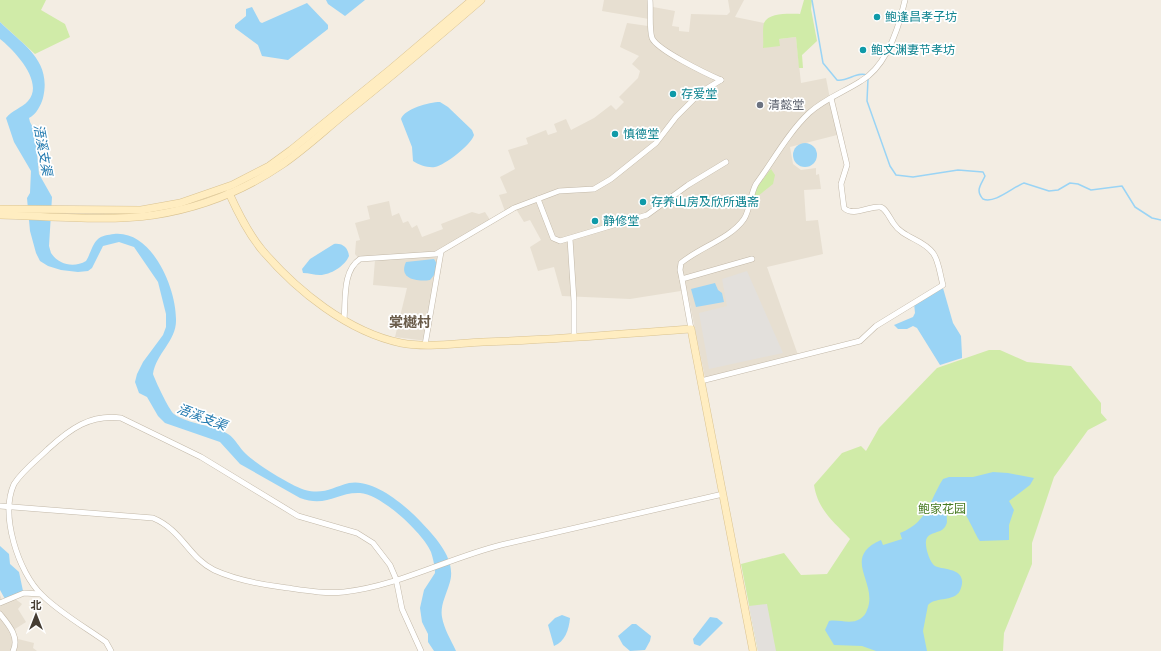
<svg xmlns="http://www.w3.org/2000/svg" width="1161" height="651" font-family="Figtree,'Noto Sans SC',sans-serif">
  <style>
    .residential { fill: #e7dfd1 }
    .green { fill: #d0eba8 }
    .parking { fill: #e3e0dc }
    .water { fill: #9ad4f5 }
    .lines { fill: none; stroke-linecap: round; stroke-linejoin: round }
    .stream { stroke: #9ad4f5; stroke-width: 1.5 }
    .minor-casing { stroke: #c2b8a8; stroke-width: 6 }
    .secondary-casing { stroke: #dac391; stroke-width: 8 }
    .minor { stroke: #fff; stroke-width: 5 }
    .secondary { stroke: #ffedc1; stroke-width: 7 }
    .culture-dot { fill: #0f9aa8; stroke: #fff; stroke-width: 1.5 }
    .worship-dot { fill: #6b7280; stroke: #fff; stroke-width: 1.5 }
    .labels { text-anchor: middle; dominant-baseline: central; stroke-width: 3.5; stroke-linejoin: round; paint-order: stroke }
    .culture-label { font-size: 12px; fill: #0d838f; stroke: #fff; text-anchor: start }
    .worship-label { font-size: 12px; fill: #5b616d; stroke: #fff; text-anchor: start }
    .park-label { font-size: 12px; fill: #487b22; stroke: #fff }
    .water-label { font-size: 13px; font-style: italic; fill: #247bb0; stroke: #fff }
    .quarter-label { font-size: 14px; font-weight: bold; fill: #695b49; stroke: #fff }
  </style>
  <rect width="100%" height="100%" fill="#f3ede3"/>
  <g class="residential">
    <polygon points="604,0 652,0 653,7 675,11 672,26 679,27 679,31 689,32 691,14 727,15 730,12 728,0 744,0 735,17 764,23 764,48 779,39 796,37 801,83 826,78 837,135 790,147 793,164 801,170 816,168 816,175 819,174 821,189 804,190 806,221 818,220 823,254 767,267 798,355 705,378 687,290 630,299 562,296 554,267 538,271 530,247 541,240 530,220 524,222 516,209 506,214 499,195 507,193 500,177 515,169 508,150 528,144 526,138 546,130 548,135 557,132 554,124 566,119 571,130 594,118 611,105 616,110 624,102 619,97 638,78 640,71 632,64 639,56 620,47 627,23 648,26 649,19 602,11"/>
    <polygon points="389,201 392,216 399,213 403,223 408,221 412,228 417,225 422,237 443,229 441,224 472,212 479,214 485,212 492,223 442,253 427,341 395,337 407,288 373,285 375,260 361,261 355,254 356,241 360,240 355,223 370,219 367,206"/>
    <polygon points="0,595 4,604 14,598 22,604 18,609 26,622 15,629 18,639 34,643 33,648 37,651 0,651"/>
  </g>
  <g class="green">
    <polygon points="0,0 46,0 41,10 65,24 70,37 35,54 0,22"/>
    <path d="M804,0H812L811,9L817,41L802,55L803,68H799L796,37L779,39L780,46L763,48C764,41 762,29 764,23C769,12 791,14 800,14Z"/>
    <polygon points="771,169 775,175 773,184 758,196 753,196 757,187"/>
    <path d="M989,350H1000L1027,362L1071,366L1101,403V413L1107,420L1088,430L1054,477L1032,543V564L1004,633L1003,651H758L741,564L784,553L801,575L827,574L850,539C833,521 818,510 814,485L842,453L861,446L866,451L879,428L937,368Z"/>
  </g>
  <g class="parking">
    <polygon points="747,271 783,353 709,369 699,313 727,306 722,279"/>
    <polygon points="767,604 776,651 758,651 749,606"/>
  </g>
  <g class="water">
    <polygon points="326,0 365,0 345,16 328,4"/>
    <polygon points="307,3 328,25 328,29 288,60 262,56 258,45 235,28 235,25 246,16 246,9 252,7 260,22 262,23"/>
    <path d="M0,22C23,45 52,60 43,98C41,105 36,115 29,118L30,122L39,139L37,153L39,174L52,197L49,246L51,253C59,265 74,268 86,261C90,255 92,245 97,240C102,235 108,235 114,234C152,230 176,288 176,319C177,341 156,353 153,374C155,380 169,410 174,414C189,425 212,424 228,434C236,439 239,448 246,454C256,464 292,486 305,490C324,495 333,487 349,483C374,478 406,506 421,522C437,539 458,561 449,585C446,595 440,606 442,617C444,629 451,640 456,651H434L428,642V634L422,622L420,608L424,590L435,573C435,567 433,558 431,552C423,533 381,494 360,493C336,492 327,508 300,498L240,464L220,442L165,423L158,416L147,397L139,393L135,382L137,374L143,362L163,335L166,327V314L158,282L134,247L119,242L103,246L92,268L88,271L78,272L61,270L48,266L40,261L36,253L30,231L27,198L30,193L31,171L14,142L6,118C12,110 22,108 28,101C45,82 14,50 0,39Z"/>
    <path d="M440,102L448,107L472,130L474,135C471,145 445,165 435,167C428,168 419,165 413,161L412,147L401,119C404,109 429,102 440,102Z"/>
    <circle cx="805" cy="155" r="12"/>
    <path d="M334,244C343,243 348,248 349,256C345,266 330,275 320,275C314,275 309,273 303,273L302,269L310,259Z"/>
    <path d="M434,259L437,264L435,274L430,280C417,282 398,279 406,262Z"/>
    <polygon points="715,283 718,290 722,293 724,302 696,307 691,289"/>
    <polygon points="943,288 953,323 961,336 962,355 962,358 940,365 917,328 913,326 907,329 898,329 894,325 913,317 915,313 914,303"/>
    <path d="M993,472L1008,473L1034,478L1030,485L1009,501L1014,510L1009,525V540L980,541C975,537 955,480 947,513C946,517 948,522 946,525C942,535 928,530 926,541C925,548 930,563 935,566C941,570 968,567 961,588C957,603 936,596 928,605L923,631L927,651H876L862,646L834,645L825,630L829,621C839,619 850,625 860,619C863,617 866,614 867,610C879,583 840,558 881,540L883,545L902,539L900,533C928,522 929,501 943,479L949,477H973Z"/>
    <polygon points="0,546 9,554 10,564 19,572 23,591 5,599 0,590"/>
    <path d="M562,615L570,618C569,629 565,642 554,646L548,625L555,618Z"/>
    <polygon points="710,617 717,618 723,623 700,646 694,644 693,639"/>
    <polygon points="632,624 636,624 651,636 650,641 645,650 630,651 623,645 618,636"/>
  </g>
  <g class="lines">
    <g class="stream">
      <path d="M812,0L823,63L837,80C847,82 857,71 867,75"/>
      <path d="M868,79L867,101L890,166L896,175L913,177L958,170L983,172L985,176C981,185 975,190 983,199C995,204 1013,187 1024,183L1049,191L1058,190L1070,183L1078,184L1091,190L1122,186L1135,207L1152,218L1161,220"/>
    </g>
    <defs>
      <g id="minor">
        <path d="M650,0C651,10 649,29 652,38C657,50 707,74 721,80"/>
        <polyline points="538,199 553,238 560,241 647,215 688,185 726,162"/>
        <polyline points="570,239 574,301 574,337"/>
        <path d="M682,279L680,270L681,263C700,247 730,239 744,219C750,210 750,195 756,184C773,161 788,133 809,113C824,99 844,92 861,81C887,66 899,27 905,0"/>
        <path d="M344,319C346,300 342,271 360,259L436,254L514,208L559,191L594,189L611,179L656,143L676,117L701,92L721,80"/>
        <polyline points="691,329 682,279 752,259"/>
        <polyline points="425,345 441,252"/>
        <path d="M701,381L860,341L876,326L943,285C940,275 939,261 933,253C923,239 903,238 894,224C890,219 886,208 880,207C869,206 853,217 844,208L841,184L847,165L831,98"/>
        <path d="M0,506L153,518C182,530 189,558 214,570C236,580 258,584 281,587C303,590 323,594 344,592C398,586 449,558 501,545L723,494"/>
        <polyline points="0,603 24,593 40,594"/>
        <path d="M0,614C8,624 20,637 13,651"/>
        <path d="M111,651L106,642C85,627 60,613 42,595C18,572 0,515 14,484C23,470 37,460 48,449C70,429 90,414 121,418L201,457L298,516L357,533L373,543L390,565L396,579L402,609L421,651"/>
      </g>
      <g id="secondary">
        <path d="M229,193C238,213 248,233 262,250C297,291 348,332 401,343C428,348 457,343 483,342C553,340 622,334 691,329L753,651"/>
        <polyline points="0,209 141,210 180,203 232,185 269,166 291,150 392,68 472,0"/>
        <path d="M0,215C48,216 107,222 154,215C200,208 245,190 283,164C305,149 325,130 346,113C392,76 437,38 481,0"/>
      </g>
    </defs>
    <use href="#minor" class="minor-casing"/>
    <use href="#secondary" class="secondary-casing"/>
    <use href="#minor" class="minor"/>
    <use href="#secondary" class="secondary"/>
  </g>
  <g class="culture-dot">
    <circle cx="877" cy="17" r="4"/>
    <circle cx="863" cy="50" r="4"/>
    <circle cx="673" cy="94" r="4"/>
    <circle cx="615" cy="134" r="4"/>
    <circle cx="643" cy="202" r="4"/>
    <circle cx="595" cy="221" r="4"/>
  </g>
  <circle class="worship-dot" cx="760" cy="105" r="4"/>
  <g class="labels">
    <g class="culture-label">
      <text x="885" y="17">鲍逢昌孝子坊</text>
      <text x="871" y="50">鲍文渊妻节孝坊</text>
      <text x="681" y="94">存爱堂</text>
      <text x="623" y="134">慎德堂</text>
      <text x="651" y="202">存养山房及欣所遇斋</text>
      <text x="603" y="221">静修堂</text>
    </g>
    <g class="worship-label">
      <text x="768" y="105">清懿堂</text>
    </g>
    <g class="park-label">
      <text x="942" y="509">鲍家花园</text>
    </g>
    <g class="water-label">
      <text transform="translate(43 150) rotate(80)">浯溪支渠</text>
      <text transform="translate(202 417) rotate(21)">浯溪支渠</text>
    </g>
    <g class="quarter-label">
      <text x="410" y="322">棠樾村</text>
    </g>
  </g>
  <g transform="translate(36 615)" stroke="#ffffff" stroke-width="3" paint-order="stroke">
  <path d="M0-3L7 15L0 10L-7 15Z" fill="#453d33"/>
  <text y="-6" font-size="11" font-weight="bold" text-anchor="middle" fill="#453d33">北</text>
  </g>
</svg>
